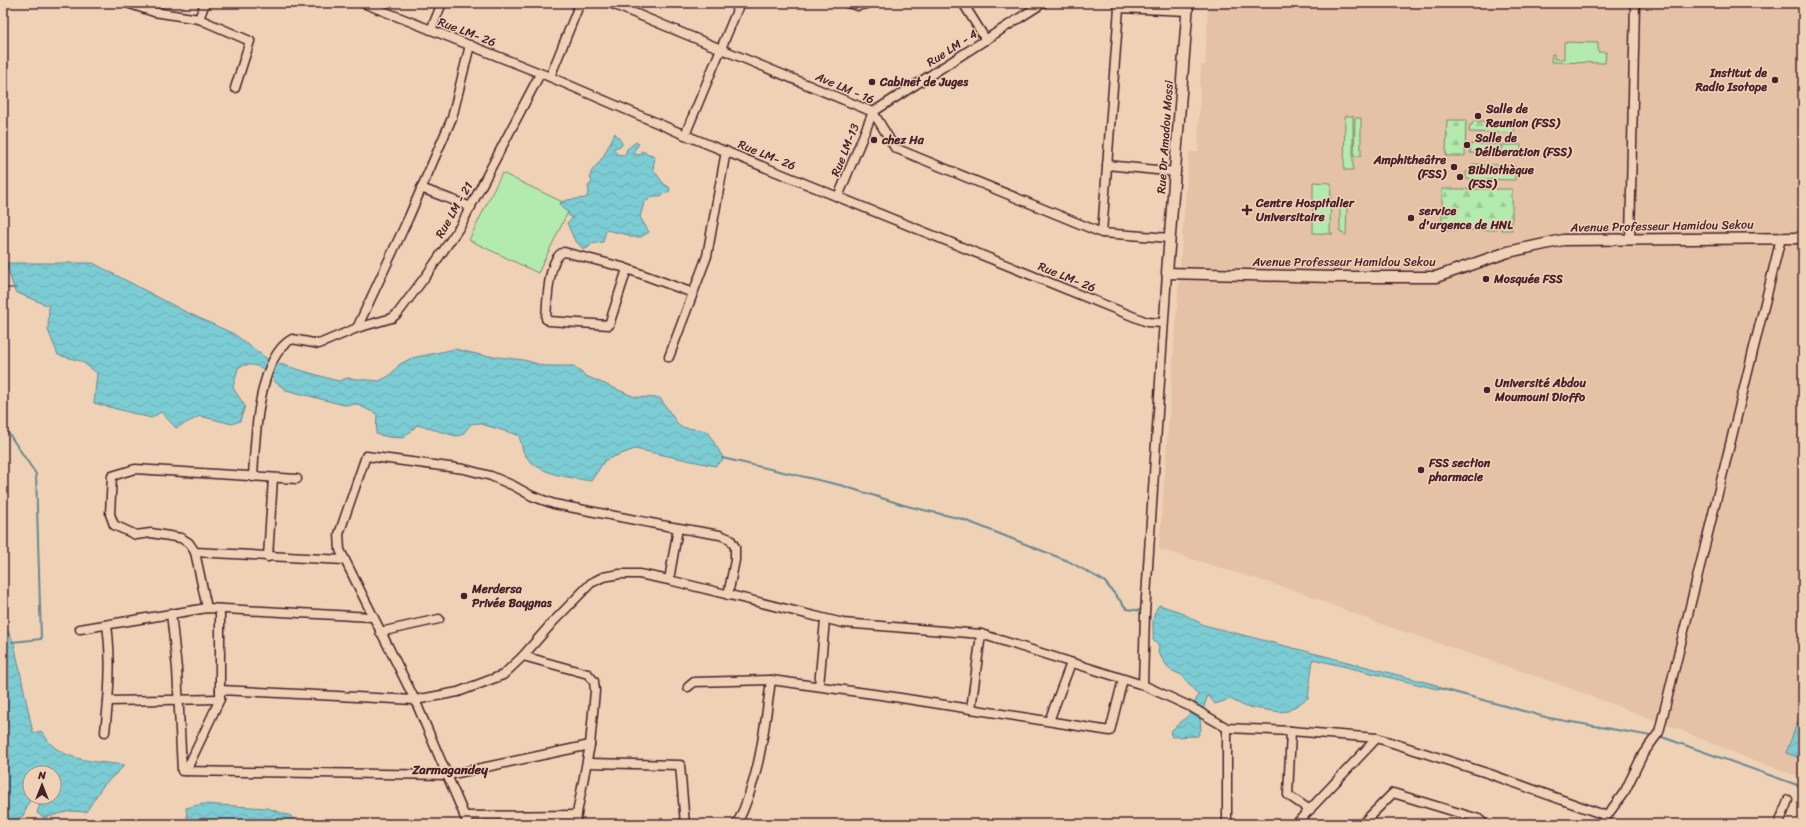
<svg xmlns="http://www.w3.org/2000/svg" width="1806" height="827" font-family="Sriracha,sans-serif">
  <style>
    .built { fill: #e5c2a6 }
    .green { fill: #b3eaad; stroke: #7e846c }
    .forest { fill: url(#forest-firs); stroke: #7e846c }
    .water { fill: url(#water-waves); stroke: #688790 }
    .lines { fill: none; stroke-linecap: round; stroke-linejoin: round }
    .stream { stroke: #688790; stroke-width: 2 }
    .minor-casing { stroke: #4a1f2b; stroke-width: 11 }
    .tertiary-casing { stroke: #4a1f2b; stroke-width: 13 }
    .minor { stroke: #efd2b6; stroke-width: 8 }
    .tertiary { stroke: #efd2b6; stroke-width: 10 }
    .poi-dot { fill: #4a1f2b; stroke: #efd2b6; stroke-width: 1.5 }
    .labels { text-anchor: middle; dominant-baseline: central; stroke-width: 3; stroke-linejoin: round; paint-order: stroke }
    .street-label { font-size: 12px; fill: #4a1f2b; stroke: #efd2b6 }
    .poi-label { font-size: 12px; font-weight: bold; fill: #4a1f2b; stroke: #efd2b6; text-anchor: start }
    .neighbourhood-label { font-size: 13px; font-weight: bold; fill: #4a1f2b; stroke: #efd2b6 }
  </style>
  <defs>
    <pattern id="forest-firs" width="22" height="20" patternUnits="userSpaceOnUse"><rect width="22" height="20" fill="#b3eaad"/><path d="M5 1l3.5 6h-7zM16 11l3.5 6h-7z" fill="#9bc895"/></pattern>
    <pattern id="water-waves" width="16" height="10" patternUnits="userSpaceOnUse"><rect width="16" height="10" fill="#7cccd4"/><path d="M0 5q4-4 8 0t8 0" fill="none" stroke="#6dafb6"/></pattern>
  </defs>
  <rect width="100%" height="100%" fill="#efd2b6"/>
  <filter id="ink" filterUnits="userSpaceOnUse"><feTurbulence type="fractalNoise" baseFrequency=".025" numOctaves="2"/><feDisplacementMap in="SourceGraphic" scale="8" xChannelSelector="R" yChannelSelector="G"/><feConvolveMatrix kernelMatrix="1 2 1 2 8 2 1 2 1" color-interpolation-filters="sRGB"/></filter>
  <g filter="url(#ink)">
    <polygon class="built" points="1208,3 1803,3 1803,778 1744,757 1668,725 1547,680 1375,622 1302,593 1159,549 1187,173 1189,152 1198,152 1200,80 1201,65 1205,65"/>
    <g class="green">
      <polygon points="1564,42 1598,43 1598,52 1606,52 1605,63 1551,62 1552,54 1554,54 1554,59 1564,59"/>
      <polygon points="1345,116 1353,116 1353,170 1344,170"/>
      <polygon points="1355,118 1361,118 1361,156 1354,156"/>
      <polygon points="1471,144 1501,145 1501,154 1470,153"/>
      <polygon points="1503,145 1521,145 1521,157 1502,156"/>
      <polygon points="1472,164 1515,166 1515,180 1466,179 1466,172 1472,172"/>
      <polygon points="502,173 571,206 538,273 469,240"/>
      <polygon points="1313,182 1331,183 1330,232 1333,234 1313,233"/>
      <polygon points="1340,206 1347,206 1346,235 1340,232"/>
    </g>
    <g class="forest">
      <polygon points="1447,120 1466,120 1465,156 1446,156"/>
      <polygon points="1473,121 1515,122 1514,133 1469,132 1470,125 1472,125"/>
      <polygon points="1442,189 1512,189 1512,230 1501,230 1501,225 1495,225 1496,230 1442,230"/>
    </g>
    <g class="water">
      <polygon points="615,133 622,143 622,145 613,149 617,154 625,155 627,149 636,142 639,144 633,152 634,154 641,155 641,151 655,156 653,169 663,183 670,188 669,192 664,193 661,196 653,196 644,203 640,217 649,232 641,237 629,237 629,235 606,230 603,242 591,244 588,248 583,249 574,239 567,223 573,218 568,215 569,213 562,208 560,203 567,200 586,198 589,192 588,186 592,182 590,177 591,172 603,157"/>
      <path d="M6,263H93L184,311L234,334L270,361L334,380L339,381L347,378L379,381L389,376L400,364L412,358L455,349L481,355L524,360L545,366H573L586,376L635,397L660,398L680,427L707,431L724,459L715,466L635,449L605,460L591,481C568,477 539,475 525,455C521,449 522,441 518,435L478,423L471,424L462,435L456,436L417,425L404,438L388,437L376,434L377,414L356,404L344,405L286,390L274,381L271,373C262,367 248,361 238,368L233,388L245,406L240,421L232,424L200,416L176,428L161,412L151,418L94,403L97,373L81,361L58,355L48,330L49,306L15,292Z"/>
      <path d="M1159,605L1178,611L1204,625L1437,685L1441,688L1437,689L1313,659L1308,698L1288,711L1280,712L1246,707L1230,699L1215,704L1208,695L1200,718L1201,729L1198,736L1172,737L1170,733L1172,730L1190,714L1198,695L1182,675L1170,670L1158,653L1159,646L1153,640C1154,627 1150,617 1159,605Z"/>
      <path d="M3,622L14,643L33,733L41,731C45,735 48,742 53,746C71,762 102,762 125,765L102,787L86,812L70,811L44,818L37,813L42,797H54V773H30L31,797L23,816L3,824Z"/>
      <polygon points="1803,708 1803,759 1786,753"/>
      <polygon points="202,804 267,808 291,816 297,824 188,824 186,808"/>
    </g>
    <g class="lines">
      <g class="stream">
        <polyline points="3,288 16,288"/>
        <polyline points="3,425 36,474 41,639 12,642"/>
        <polyline points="722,458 840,485 907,506 962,519 1068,561 1104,581 1127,609 1143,611"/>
        <polyline points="1439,688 1549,718 1651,736"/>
        <polyline points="1662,737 1803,787"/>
      </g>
      <defs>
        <g id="minor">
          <polyline points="127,3 154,12 199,19 205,3"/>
          <polyline points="363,3 550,77 685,135 1147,322 1163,323"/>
          <polyline points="610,3 873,112 895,148 1102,233 1170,238"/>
          <polyline points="847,3 858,6 870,3"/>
          <polyline points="963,3 986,40"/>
          <polyline points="1119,8 1188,11"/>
          <polyline points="199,19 250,41 235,88"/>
          <polyline points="431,30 442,3"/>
          <polyline points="550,77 580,3"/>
          <polyline points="873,112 1043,3"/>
          <polyline points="685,135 740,3"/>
          <polyline points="1107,165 1176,172"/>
          <polyline points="421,188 471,207"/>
          <polyline points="838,197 873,112"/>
          <polyline points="1102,233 1119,8 1116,3"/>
          <polyline points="1630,239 1635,3"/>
          <path d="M627,269L609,325L549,321L546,319C547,304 548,256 564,252L622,267L693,293"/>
          <polyline points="357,328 408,219 452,118 470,45"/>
          <polyline points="669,357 707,256 726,151"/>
          <path d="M253,477C255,442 257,358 292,339L319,344L357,328L392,318L398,313L428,273L461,225L540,74"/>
          <polyline points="297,479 135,469 112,476 110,514 114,525 136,535 151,533 181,538 189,543 195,552 344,560"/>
          <polyline points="195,552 207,608"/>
          <polyline points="268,557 273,478"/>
          <polyline points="669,580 678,528"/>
          <polyline points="171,613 177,669 182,771 448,775 590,745"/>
          <polyline points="80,629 207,608 372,617"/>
          <polyline points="380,632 439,619"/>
          <polyline points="523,656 588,674 594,681 595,691 590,745 575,824"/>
          <polyline points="1143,685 1145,613 1167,273"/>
          <polyline points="819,686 825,620"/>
          <polyline points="688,687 694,682 771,680 888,696 1110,731 1123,679"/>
          <polyline points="220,690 415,700 458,692 503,675 523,656 552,623 591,583 603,577 620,574 639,574 669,580 843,623 981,634 1143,685 1191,707 1227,728 1291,731 1377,738 1490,774 1607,816"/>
          <polyline points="108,701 220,699"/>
          <polyline points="971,709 981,634"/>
          <polyline points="1049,721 1071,663"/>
          <polyline points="1227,728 1227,824"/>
          <polyline points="1291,731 1288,795 1310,810"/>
          <path d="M105,732C109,696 112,661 107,625"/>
          <polyline points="587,763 680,765 685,824"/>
          <polyline points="186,771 220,699 220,609"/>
          <polyline points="464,816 577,815"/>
          <polyline points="468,824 415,700 340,550 339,534 366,456 464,469 491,476 514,486 532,496 554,504 661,525 720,535 730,539 735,547 735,560 728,595"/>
          <path d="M737,824C760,777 764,731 771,680"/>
          <polyline points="1296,824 1377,738"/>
          <polyline points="1362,824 1393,793 1479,819 1484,824"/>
          <polyline points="1601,824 1625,791 1643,754 1659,732 1781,238"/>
          <polyline points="1779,824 1788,800"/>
        </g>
        <polyline id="tertiary" points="1188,3 1167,273 1333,277 1436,277 1508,252 1563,240 1803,238"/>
      </defs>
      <use href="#minor" class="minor-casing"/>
      <use href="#tertiary" class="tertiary-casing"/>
      <use href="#minor" class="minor"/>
      <use href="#tertiary" class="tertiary"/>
    </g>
  </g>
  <g class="poi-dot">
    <circle cx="1775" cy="80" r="4"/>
    <circle cx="872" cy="82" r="4"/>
    <circle cx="1478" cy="116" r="4"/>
    <circle cx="874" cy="140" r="4"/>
    <circle cx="1467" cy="145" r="4"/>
    <circle cx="1454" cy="167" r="4"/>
    <circle cx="1460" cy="177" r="4"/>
    <path d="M1245 204h4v4h4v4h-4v4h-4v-4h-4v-4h4z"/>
    <circle cx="1411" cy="218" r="4"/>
    <circle cx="1486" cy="279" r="4"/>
    <circle cx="1487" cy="390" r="4"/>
    <circle cx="1421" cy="470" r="4"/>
    <circle cx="464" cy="596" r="4"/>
  </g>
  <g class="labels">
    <g class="street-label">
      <text transform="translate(467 32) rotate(21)">Rue LM- 26</text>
      <text transform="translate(952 48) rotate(-33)">Rue LM - 4</text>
      <text transform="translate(845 88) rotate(23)">Ave LM - 16</text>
      <text transform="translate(1165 137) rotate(-86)">Rue Dr Amadou Mossi</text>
      <text transform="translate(845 150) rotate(-68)">Rue LM-13</text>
      <text transform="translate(767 155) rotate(22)">Rue LM- 26</text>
      <text transform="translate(454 210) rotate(-60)">Rue LM - 21</text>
      <text transform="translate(1662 226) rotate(-1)">Avenue Professeur Hamidou Sekou</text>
      <text x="1344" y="262">Avenue Professeur Hamidou Sekou</text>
      <text transform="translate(1067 277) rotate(22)">Rue LM- 26</text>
    </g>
    <g class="poi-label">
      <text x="1767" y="73" text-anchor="end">Institut de<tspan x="1767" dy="14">Radio Isotope</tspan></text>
      <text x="880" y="82">Cabinet de Juges</text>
      <text x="1486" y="109">Salle de<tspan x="1486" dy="14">Reunion (FSS)</tspan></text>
      <text x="1475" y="138">Salle de<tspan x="1475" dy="14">Déliberation (FSS)</tspan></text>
      <text x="882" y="140">chez Ha</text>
      <text x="1446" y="160" text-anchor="end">Amphitheâtre<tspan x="1446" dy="14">(FSS)</tspan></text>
      <text x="1468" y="170">Bibliothèque<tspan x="1468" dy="14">(FSS)</tspan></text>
      <text x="1256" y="203">Centre Hospitalier<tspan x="1256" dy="14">Universitaire</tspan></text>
      <text x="1419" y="211">service<tspan x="1419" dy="14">d'urgence de HNL</tspan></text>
      <text x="1494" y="279">Mosquée FSS</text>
      <text x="1495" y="383">Université Abdou<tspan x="1495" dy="14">Moumouni Dioffo</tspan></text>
      <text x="1429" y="463">FSS section<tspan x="1429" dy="14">pharmacie</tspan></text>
      <text x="472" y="589">Merdersa<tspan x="472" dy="14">Privée Baygnas</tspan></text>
    </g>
    <g class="neighbourhood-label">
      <text x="450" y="769">Zarmagandey</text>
    </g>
  </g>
  <rect width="1806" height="827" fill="none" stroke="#efd2b6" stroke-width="16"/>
  <rect x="8" y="8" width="1790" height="811" fill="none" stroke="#4a1f2b" stroke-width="1.5" filter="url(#ink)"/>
  <g transform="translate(42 785)"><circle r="19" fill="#efd2b6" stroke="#ad8a7e"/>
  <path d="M0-3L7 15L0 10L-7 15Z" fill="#4a1f2b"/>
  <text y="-6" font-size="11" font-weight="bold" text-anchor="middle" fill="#4a1f2b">N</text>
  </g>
</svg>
